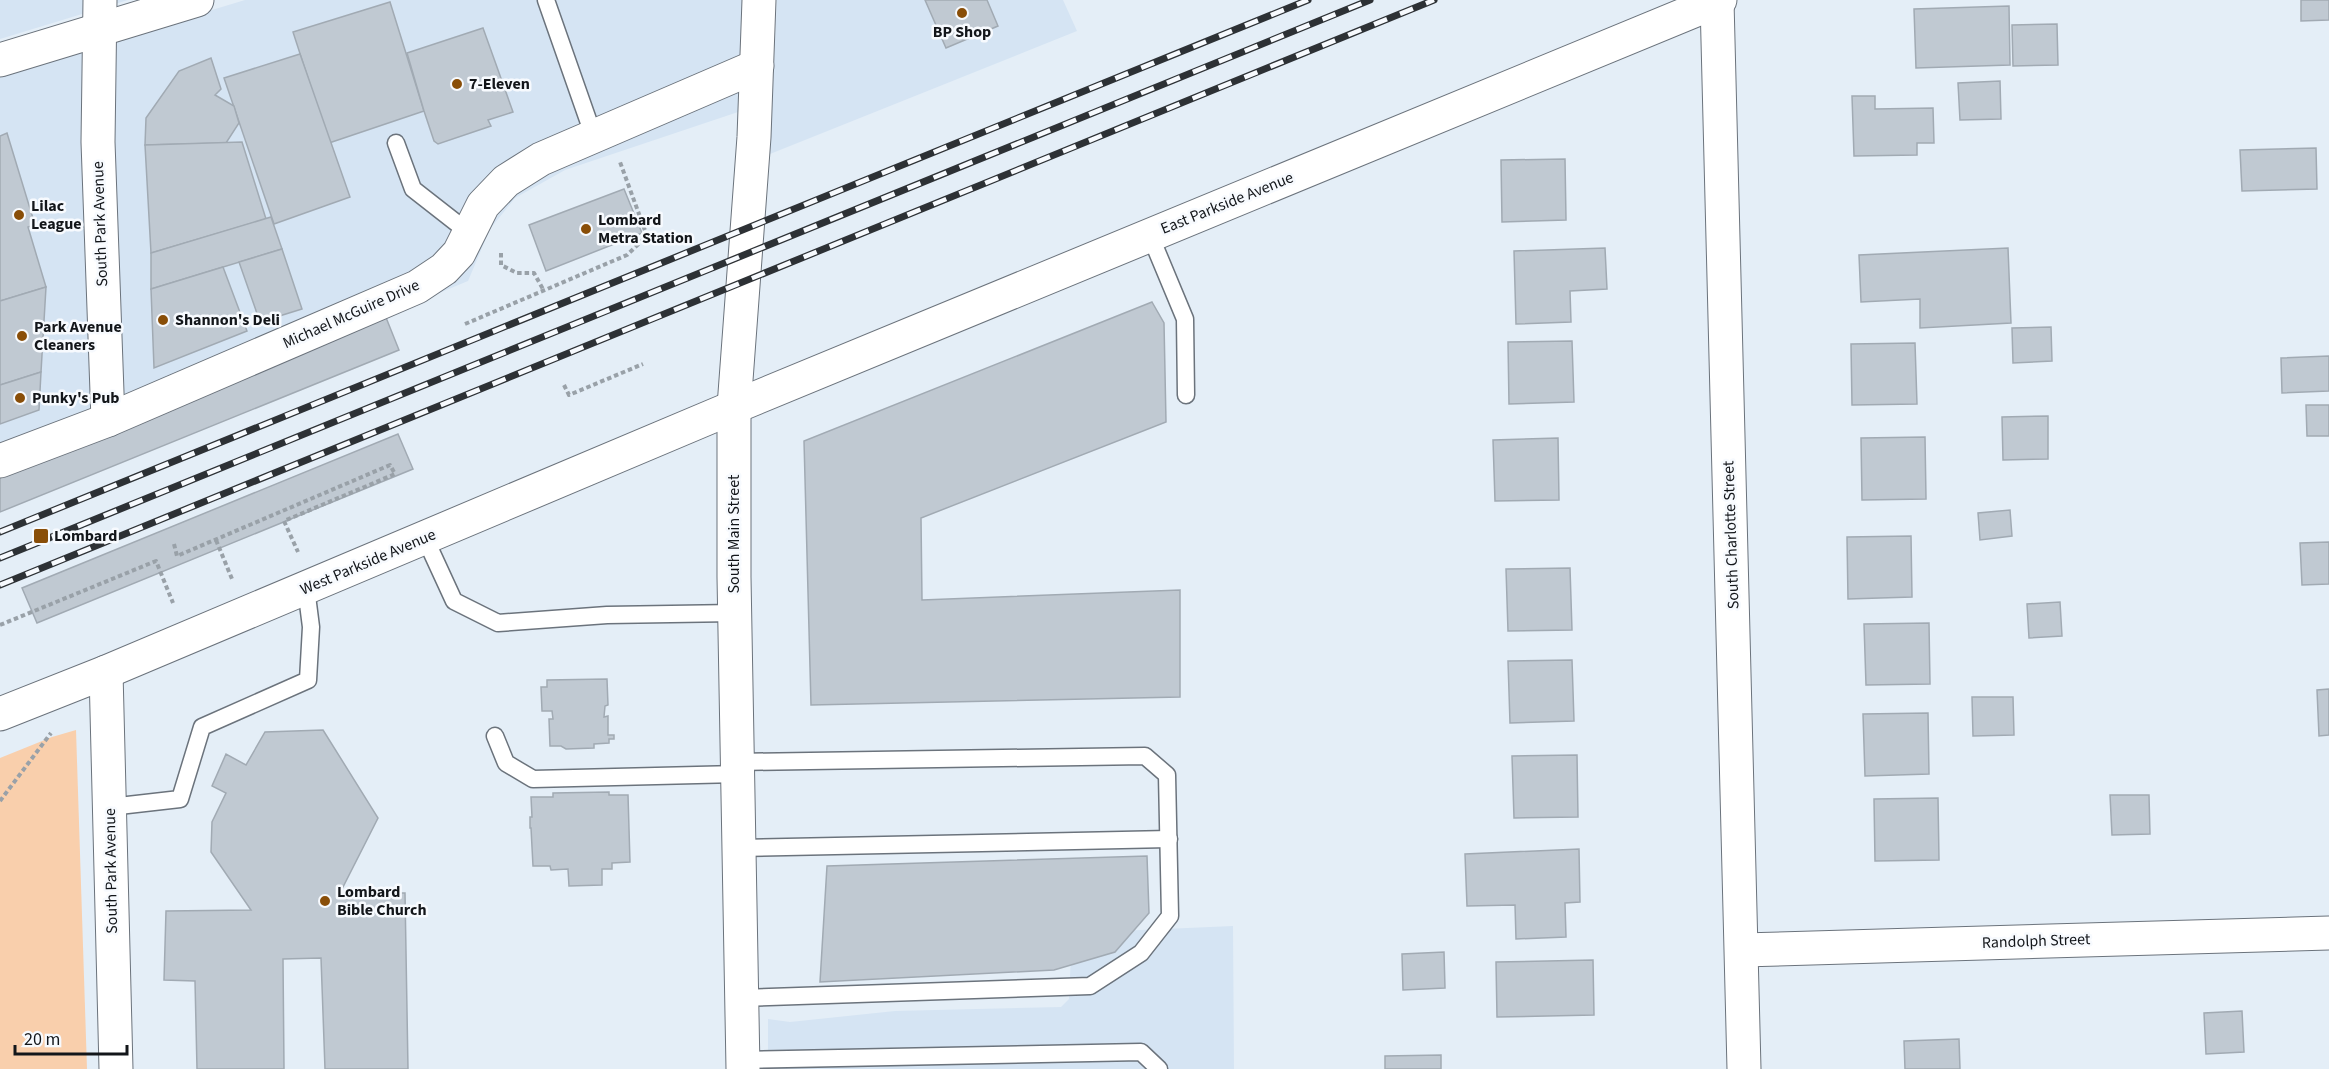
<svg xmlns="http://www.w3.org/2000/svg" width="2329" height="1069" font-family="'Source Sans 3',sans-serif">
  <style>
    .built { fill: #d5e4f3 }
    .green { fill: #f9cfac }
    .building { fill: #c0c9d2; stroke: #a1aab3; stroke-width: 1.5 }
    .lines { fill: none; stroke-linecap: round; stroke-linejoin: round }
    .lane-casing { stroke: #6b737c; stroke-width: 19 }
    .street-casing { stroke: #6b737c; stroke-width: 35 }
    .secondary-casing { stroke: #6b737c; stroke-width: 35 }
    .path { stroke: #99a1a8; stroke-width: 4; stroke-dasharray: 4.5 3; stroke-linecap: butt }
    .lane { stroke: #fff; stroke-width: 16 }
    .street { stroke: #fff; stroke-width: 33 }
    .secondary { stroke: #fff; stroke-width: 33 }
    .rail-casing { stroke: #2d3135; stroke-width: 7 }
    .rail { stroke: #f7fafe; stroke-width: 4.5; stroke-dasharray: 14; stroke-linecap: butt }
    .poi-dot { fill: #894e08; stroke: #f7fafe; stroke-width: 2 }
    .labels { text-anchor: middle; dominant-baseline: central; stroke-width: 5; stroke-linejoin: round; paint-order: stroke }
    .poi-label { font-size: 16px; font-weight: bold; fill: #13161a; stroke: #f7fafe; text-anchor: start }
    .street-label { font-size: 16px; fill: #13161a; stroke: #f7fafe }
  </style>
  <rect width="100%" height="100%" fill="#e4eef7"/>
  <g class="built">
    <polygon points="0,0 128,0 0,39"/>
    <polygon points="245,0 747,0 744,110 565,170 515,198 490,229 468,281 0,475 0,74"/>
    <polygon points="777,0 1063,0 1077,31 770,154"/>
    <polygon points="1233,926 1234,1069 768,1069 768,1019 790,1022 895,1011 1061,1007 1069,999 1072,933"/>
  </g>
  <polygon class="green" points="76,730 87,1069 0,1069 0,758 52,737"/>
  <g class="building">
    <polygon points="925,0 987,0 998,26 946,48"/>
    <polygon points="2301,0 2329,0 2329,20 2301,21"/>
    <polygon points="390,2 424,111 329,143 293,32"/>
    <polygon points="2009,6 2010,65 1916,68 1914,9"/>
    <polygon points="2057,24 2058,65 2013,66 2012,25"/>
    <polygon points="483,28 513,112 488,120 491,126 438,144 434,141 424,111 407,53"/>
    <polygon points="300,54 350,197 274,224 224,78"/>
    <polygon points="211,58 221,89 215,95 234,106 239,123 226,143 145,145 146,118 179,71"/>
    <polygon points="2000,81 2001,119 1960,120 1958,83"/>
    <polygon points="1852,96 1875,96 1875,109 1933,108 1934,143 1917,143 1917,155 1854,156"/>
    <polygon points="7,133 35,225 28,227 46,287 0,301 0,136"/>
    <polygon points="242,142 266,219 151,253 145,145"/>
    <polygon points="2316,148 2317,189 2242,191 2240,150"/>
    <polygon points="1565,159 1566,220 1502,222 1501,160"/>
    <polygon points="624,189 642,233 546,271 529,225"/>
    <polygon points="271,217 282,249 151,289 151,253"/>
    <polygon points="1605,248 1607,289 1570,291 1571,322 1516,324 1514,251"/>
    <polygon points="2008,248 2011,323 1920,328 1920,299 1861,302 1859,255"/>
    <polygon points="282,249 302,309 260,322 239,262"/>
    <polygon points="223,267 247,331 154,368 151,289"/>
    <polygon points="46,287 41,372 0,385 0,301"/>
    <polygon points="1152,302 1164,323 1166,422 921,518 922,600 1180,590 1180,697 811,705 804,441"/>
    <polygon points="385,315 399,350 0,512 0,472"/>
    <polygon points="2051,327 2052,361 2013,363 2012,328"/>
    <polygon points="1572,341 1574,402 1509,404 1508,342"/>
    <polygon points="1915,343 1917,404 1852,405 1851,344"/>
    <polygon points="2329,356 2329,391 2282,393 2281,358"/>
    <polygon points="41,372 39,410 0,424 0,385"/>
    <polygon points="2306,405 2329,405 2329,436 2307,436"/>
    <polygon points="2048,416 2048,459 2003,460 2002,417"/>
    <polygon points="398,434 413,469 37,623 22,588"/>
    <polygon points="1925,437 1926,499 1862,500 1861,438"/>
    <polygon points="1558,438 1559,500 1495,501 1493,440"/>
    <polygon points="2010,510 2012,536 1980,540 1978,513"/>
    <polygon points="1911,536 1912,597 1848,599 1847,537"/>
    <polygon points="2329,542 2329,584 2302,585 2300,543"/>
    <polygon points="1570,568 1572,630 1508,631 1506,569"/>
    <polygon points="2060,602 2062,636 2029,638 2027,604"/>
    <polygon points="1929,623 1930,684 1866,685 1864,624"/>
    <polygon points="1572,660 1574,721 1510,723 1508,661"/>
    <polygon points="607,679 608,705 605,706 604,717 608,716 608,735 614,735 614,739 609,739 609,743 594,744 594,748 566,749 561,746 550,746 549,719 553,719 552,711 542,711 541,687 547,687 547,680"/>
    <polygon points="2329,689 2329,735 2319,736 2317,690"/>
    <polygon points="1972,697 2013,697 2014,735 1973,736"/>
    <polygon points="1928,713 1929,774 1865,776 1863,714"/>
    <polygon points="323,730 378,818 340,893 405,893 408,1069 325,1069 321,958 283,959 284,1069 197,1069 195,981 164,980 166,911 251,910 211,852 212,822 226,793 212,786 226,754 246,765 265,732"/>
    <polygon points="1577,755 1578,817 1514,818 1512,756"/>
    <polygon points="609,792 609,795 628,795 630,862 612,863 612,869 602,869 602,885 569,886 568,869 551,870 550,866 533,866 531,828 530,828 530,817 532,817 531,797 553,797 553,793"/>
    <polygon points="2110,795 2149,795 2150,834 2112,835"/>
    <polygon points="1938,798 1939,860 1875,861 1874,799"/>
    <polygon points="1579,849 1580,902 1565,903 1566,937 1516,939 1515,905 1467,906 1465,854"/>
    <polygon points="1147,856 1149,913 1115,952 1054,970 820,982 827,866"/>
    <polygon points="1444,952 1445,988 1403,990 1402,954"/>
    <polygon points="1593,960 1594,1015 1497,1017 1496,962"/>
    <polygon points="2242,1011 2244,1052 2206,1054 2204,1013"/>
    <polygon points="1959,1039 1960,1069 1905,1069 1904,1041"/>
    <polygon points="1441,1055 1441,1069 1385,1069 1385,1056"/>
  </g>
  <g class="lines">
    <defs>
      <g id="lane">
        <polyline points="546,0 594,137"/>
        <polyline points="396,143 413,189 468,232"/>
        <polyline points="1150,235 1185,319 1186,395"/>
        <polyline points="425,538 454,601 498,623 607,615 735,613"/>
        <polyline points="495,736 506,763 533,779 738,774"/>
        <polyline points="737,762 1145,756 1167,775 1170,916 1141,953 1090,986 742,998"/>
        <polyline points="110,807 180,799 202,727 308,680 311,627 306,588"/>
        <polyline points="739,848 1169,839"/>
        <polyline points="743,1060 1141,1052 1159,1069"/>
      </g>
      <g id="street">
        <polyline points="100,0 98,142 108,420"/>
        <polyline points="1717,1 1744,1069"/>
        <polyline points="0,461 108,420 417,287 444,269 459,253 483,205 506,181 541,159 757,66"/>
        <polyline points="106,672 116,1069"/>
        <polyline points="0,714 106,672 734,407 1720,0"/>
        <polyline points="1742,950 2329,933"/>
      </g>
      <g id="secondary">
        <polyline points="0,60 197,0"/>
        <polyline points="743,1069 734,577 734,407 754,137 759,0"/>
      </g>
    </defs>
    <use href="#lane" class="lane-casing"/>
    <use href="#street" class="street-casing"/>
    <use href="#secondary" class="secondary-casing"/>
    <g class="path">
      <polyline points="501,253 501,265 517,273 534,273 544,291"/>
      <polyline points="465,324 627,255 647,236 620,162"/>
      <polyline points="564,385 569,395 643,364"/>
      <polyline points="216,540 232,579"/>
      <polyline points="174,544 177,556 390,465 395,474 284,521 298,552"/>
      <polyline points="0,625 156,561 173,603"/>
      <polyline points="0,801 51,733"/>
    </g>
    <use href="#lane" class="lane"/>
    <use href="#street" class="street"/>
    <use href="#secondary" class="secondary"/>
    <defs>
      <g id="rail">
        <polyline points="0,532 1308,0"/>
        <polyline points="0,558 1370,0"/>
        <polyline points="0,585 1434,0"/>
      </g>
    </defs>
    <use href="#rail" class="rail-casing"/>
    <use href="#rail" class="rail"/>
  </g>
  <g class="poi-dot">
    <circle cx="962" cy="13" r="6"/>
    <circle cx="457" cy="84" r="6"/>
    <circle cx="19" cy="215" r="6"/>
    <circle cx="586" cy="229" r="6"/>
    <circle cx="163" cy="320" r="6"/>
    <circle cx="22" cy="336" r="6"/>
    <circle cx="20" cy="398" r="6"/>
    <rect x="33" y="528" width="16" height="16" rx="3"/>
    <circle cx="325" cy="901" r="6"/>
  </g>
  <g class="labels">
    <g class="poi-label">
      <text x="962" y="32" text-anchor="middle">BP Shop</text>
      <text x="469" y="84">7-Eleven</text>
      <text x="31" y="206">Lilac<tspan x="31" dy="18">League</tspan></text>
      <text x="598" y="220">Lombard<tspan x="598" dy="18">Metra Station</tspan></text>
      <text x="175" y="320">Shannon's Deli</text>
      <text x="34" y="327">Park Avenue<tspan x="34" dy="18">Cleaners</tspan></text>
      <text x="32" y="398">Punky's Pub</text>
      <text x="54" y="536">Lombard</text>
      <text x="337" y="892">Lombard<tspan x="337" dy="18">Bible Church</tspan></text>
    </g>
    <g class="street-label">
      <text transform="translate(1227 203) rotate(-22)">East Parkside Avenue</text>
      <text transform="translate(100 224) rotate(-92)">South Park Avenue</text>
      <text transform="translate(351 314) rotate(-24)">Michael McGuire Drive</text>
      <text transform="translate(734 534) rotate(-90)">South Main Street</text>
      <text transform="translate(1731 535) rotate(-92)">South Charlotte Street</text>
      <text transform="translate(368 562) rotate(-23)">West Parkside Avenue</text>
      <text transform="translate(111 871) rotate(-91)">South Park Avenue</text>
      <text transform="translate(2036 941) rotate(-2)">Randolph Street</text>
    </g>
  </g>
  <path d="M15 1045v9h112v-9" fill="none" stroke="#13161a" stroke-width="3"/>
  <text x="24" y="1045" font-size="18" fill="#13161a" stroke="#f7fafe" stroke-width="4.5" paint-order="stroke">20 m</text>
</svg>
